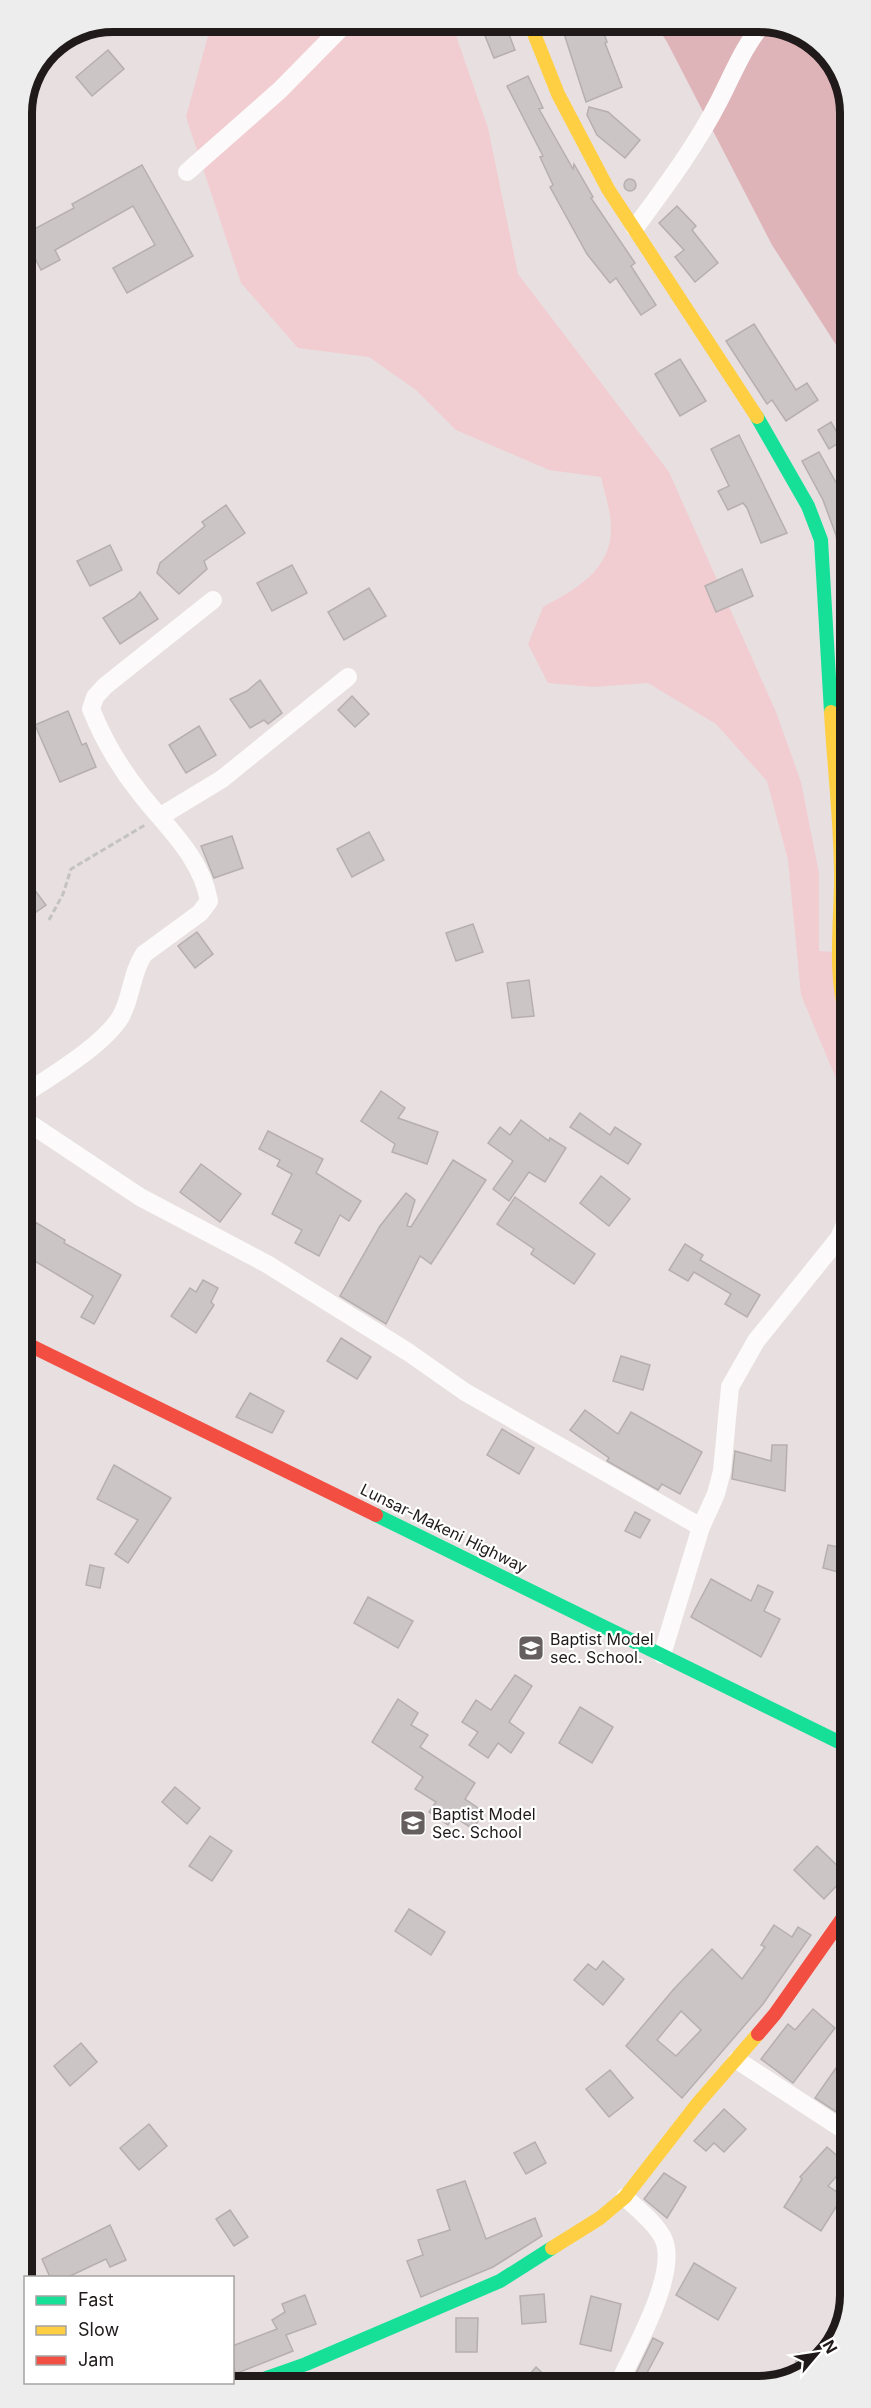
<svg xmlns="http://www.w3.org/2000/svg" width="871" height="2408" font-family="Inter,sans-serif">
  <style>
    .green { fill: #f1cdd1 }
    .forest { fill: #deb4b9 }
    .building { fill: #ccc5c6; stroke: #b6afb0; stroke-width: 1.5; fill-rule: evenodd }
    .lines { fill: none; stroke-linecap: round; stroke-linejoin: round }
    .path { stroke: #c4c2c2; stroke-width: 3; stroke-dasharray: 6 3; stroke-linecap: butt }
    .street { stroke: #fcfafa; stroke-width: 18 }
    .fast { stroke: #16e098; stroke-width: 14 }
    .slow { stroke: #ffcf43; stroke-width: 14 }
    .jam { stroke: #f24e42; stroke-width: 14 }
    .labels { text-anchor: middle; dominant-baseline: central; stroke-width: 4.5; stroke-linejoin: round; paint-order: stroke }
    .street-label { font-size: 16px; fill: #201a1a; stroke: #fff }
    .poi-label { font-size: 16px; fill: #201a1a; stroke: #fff; text-anchor: start }
    .rim { fill: none; stroke: #201a1a; stroke-width: 8 }
  </style>
  <rect width="100%" height="100%" fill="#e8dfe0"/>
  <path class="green" d="M212,21H451L488,128L518,274L669,472L776,712L801,782L819,873V951L848,953V1107L801,995L788,860L767,781L716,724L648,683L593,687L548,683L528,644L543,607C576,589 612,570 611,527C611,511 604,492 601,477L549,470L456,430L416,390L369,357L298,348L241,283L186,117Z"/>
  <polygon class="forest" points="653,21 765,21 815,40 847,88 847,362 772,245 667,42"/>
  <g class="building">
    <polygon points="479,21 504,21 515,50 494,58"/>
    <polygon points="560,21 600,21 607,42 605,43 622,87 586,102"/>
    <polygon points="108,50 124,69 92,96 76,77"/>
    <polygon points="528,76 543,108 539,109 573,169 574,164 593,197 591,198 635,263 631,266 656,305 641,315 616,278 610,283 587,254 550,187 553,185 540,157 543,156 507,86"/>
    <polygon points="589,107 608,112 640,140 625,158 597,135 587,115"/>
    <polygon points="142,165 193,256 127,293 113,268 155,245 133,206 55,250 60,260 41,270 23,235 74,208 72,204"/>
    <circle cx="630" cy="185" r="6"/>
    <polygon points="677,206 696,226 692,230 718,263 695,282 675,257 684,250 659,223"/>
    <polygon points="754,324 796,390 807,383 818,400 786,421 772,400 767,404 726,341"/>
    <polygon points="680,359 706,401 680,416 655,374"/>
    <polygon points="831,422 842,441 829,449 818,430"/>
    <polygon points="739,435 787,533 761,543 747,508 743,503 728,510 718,491 729,486 711,449"/>
    <polygon points="819,452 838,486 842,484 847,500 848,578 843,578 836,535 823,500 802,461"/>
    <polygon points="226,505 245,533 204,561 207,569 179,594 157,573 160,563 205,526 202,522"/>
    <polygon points="110,545 122,570 90,586 77,561"/>
    <polygon points="292,565 307,593 272,611 257,583"/>
    <polygon points="742,569 753,596 716,612 705,586"/>
    <polygon points="369,588 386,616 344,640 328,612"/>
    <polygon points="140,592 158,619 120,644 103,618 135,598"/>
    <polygon points="260,680 282,713 268,724 264,720 250,728 230,699 247,691"/>
    <polygon points="352,696 369,714 355,727 338,710"/>
    <polygon points="68,711 82,745 86,743 96,767 60,782 35,725"/>
    <polygon points="199,726 216,755 186,773 169,745"/>
    <polygon points="369,832 384,860 352,877 337,849"/>
    <polygon points="232,836 243,868 214,878 201,846"/>
    <polygon points="22,873 46,905 22,922"/>
    <polygon points="473,924 483,952 456,961 446,933"/>
    <polygon points="197,932 213,954 195,968 178,946"/>
    <polygon points="529,980 534,1016 512,1018 507,983"/>
    <polygon points="381,1091 405,1108 398,1118 438,1132 427,1164 392,1152 395,1144 361,1121"/>
    <polygon points="580,1113 610,1135 615,1127 641,1144 628,1164 570,1127"/>
    <polygon points="521,1120 549,1141 550,1138 566,1148 545,1182 529,1172 509,1201 493,1189 513,1161 488,1143 500,1127 510,1135"/>
    <polygon points="268,1131 323,1159 316,1173 361,1201 349,1221 340,1215 319,1256 295,1243 302,1230 272,1214 292,1174 277,1166 280,1160 259,1149"/>
    <polygon points="453,1160 486,1180 431,1264 420,1256 386,1324 340,1296 380,1226 406,1193 415,1200 407,1226 411,1227"/>
    <polygon points="201,1164 241,1194 220,1222 180,1192"/>
    <polygon points="601,1176 630,1199 609,1226 580,1203"/>
    <polygon points="515,1197 595,1254 574,1284 531,1254 534,1249 497,1224"/>
    <polygon points="30,1219 65,1240 64,1243 121,1275 94,1324 81,1317 93,1296 23,1254 23,1231"/>
    <polygon points="685,1244 703,1255 700,1260 760,1295 747,1317 725,1304 731,1294 694,1272 688,1281 669,1270"/>
    <polygon points="203,1280 218,1288 211,1302 214,1305 196,1333 171,1316 190,1288 196,1292"/>
    <polygon points="341,1338 371,1357 357,1379 327,1361"/>
    <polygon points="621,1356 650,1365 643,1390 613,1381"/>
    <polygon points="250,1393 284,1411 272,1433 236,1417"/>
    <polygon points="585,1410 618,1434 631,1412 702,1452 680,1494 662,1484 658,1490 607,1461 609,1458 570,1430"/>
    <polygon points="502,1429 534,1448 519,1474 487,1455"/>
    <polygon points="772,1445 787,1445 785,1491 732,1479 735,1451 771,1461"/>
    <polygon points="114,1465 171,1498 128,1563 115,1554 138,1520 97,1499"/>
    <polygon points="635,1512 650,1520 640,1538 625,1531"/>
    <polygon points="828,1545 849,1549 846,1574 823,1568"/>
    <polygon points="90,1565 104,1568 100,1588 86,1585"/>
    <polygon points="711,1579 751,1601 758,1585 773,1592 764,1611 780,1619 761,1657 691,1617"/>
    <polygon points="368,1597 413,1621 398,1648 354,1623"/>
    <polygon points="515,1675 532,1686 509,1722 524,1733 511,1753 498,1743 488,1758 469,1745 478,1732 462,1722 476,1700 491,1710"/>
    <polygon points="398,1699 418,1713 411,1725 428,1735 420,1747 475,1783 465,1799 484,1812 473,1829 453,1816 448,1825 429,1812 436,1802 415,1789 423,1777 372,1742"/>
    <polygon points="580,1707 613,1727 592,1763 559,1743"/>
    <polygon points="175,1787 200,1808 187,1824 162,1802"/>
    <polygon points="210,1836 232,1851 212,1881 189,1866"/>
    <polygon points="817,1846 847,1875 824,1899 794,1870"/>
    <polygon points="409,1909 445,1932 431,1955 395,1931"/>
    <path d="M774,1925L792,1937L798,1927L811,1935L763,2004L682,2098L626,2046L673,1990L712,1949L742,1979L765,1947L761,1945ZM681,2011L701,2030L676,2056L657,2040Z"/>
    <polygon points="603,1961 624,1979 603,2005 574,1980 588,1964 596,1970"/>
    <polygon points="813,2009 835,2028 793,2083 761,2059 788,2024 795,2030"/>
    <polygon points="81,2043 97,2062 70,2086 54,2066"/>
    <polygon points="850,2048 850,2097 838,2113 815,2098"/>
    <polygon points="610,2070 633,2098 609,2117 586,2089"/>
    <polygon points="724,2109 746,2129 724,2152 714,2143 706,2151 694,2141"/>
    <polygon points="149,2124 167,2146 139,2170 120,2148"/>
    <polygon points="535,2142 546,2163 526,2174 514,2153"/>
    <polygon points="827,2147 847,2164 828,2186 843,2196 821,2231 784,2207 802,2179 800,2177"/>
    <polygon points="664,2173 686,2187 667,2218 644,2199"/>
    <polygon points="465,2181 486,2239 535,2218 542,2236 493,2267 421,2297 407,2261 423,2255 418,2240 450,2230 437,2190"/>
    <polygon points="230,2210 248,2237 234,2246 216,2219"/>
    <polygon points="110,2225 126,2260 110,2267 106,2259 68,2277 50,2277 42,2259"/>
    <polygon points="694,2263 736,2288 718,2320 676,2295"/>
    <polygon points="544,2294 546,2322 522,2324 520,2296"/>
    <polygon points="305,2295 316,2324 286,2335 293,2351 235,2374 232,2346 277,2329 272,2320 285,2312 282,2304"/>
    <polygon points="591,2296 621,2304 611,2351 580,2344"/>
    <polygon points="456,2318 478,2318 477,2352 456,2352"/>
    <polygon points="653,2338 663,2343 641,2384 631,2384"/>
    <polygon points="799,2353 818,2360 789,2380"/>
    <polygon points="536,2367 555,2385 520,2385"/>
  </g>
  <g class="lines">
    <polyline class="path" points="49,920 63,894 71,869 145,825"/>
    <g class="street">
      <polyline points="187,172 280,90 348,21"/>
      <path d="M635,228C665,187 696,146 719,101C733,74 744,45 765,21"/>
      <polyline points="161,816 222,779 348,677"/>
      <path d="M23,1095C51,1076 101,1047 120,1018C132,998 131,973 144,954L200,913L209,901C201,856 166,827 140,793C120,768 103,739 91,709L95,697L105,686L213,600"/>
      <polyline points="23,1119 140,1197 267,1264 408,1352 465,1392 701,1527"/>
      <polyline points="662,1655 701,1527 716,1494 722,1471 730,1387 756,1341 839,1238 848,1217"/>
      <polyline points="737,2060 850,2134"/>
      <path d="M618,2385C633,2352 680,2272 663,2238C655,2222 637,2209 625,2197"/>
    </g>
    <g class="fast">
      <polyline points="757,417 808,506 821,540 831,712"/>
      <polyline points="376,1515 849,1747"/>
      <polyline points="244,2386 306,2364 500,2281 552,2248"/>
    </g>
    <g class="slow">
      <polyline points="529,21 558,94 608,189 757,417"/>
      <path d="M831,712C834,767 841,822 841,877C841,925 833,975 848,1022"/>
      <polyline points="552,2248 600,2218 625,2197 698,2103 758,2034"/>
    </g>
    <g class="jam">
      <polyline points="23,1342 376,1515"/>
      <polyline points="758,2034 775,2014 849,1909"/>
    </g>
  </g>
  <defs>
    <symbol id="school-square" viewBox="-11 -11 22 22"><rect x="-9" y="-9" width="18" height="18" rx="4" fill="#665f5f" stroke="#fff"/><path d="M0-5L7-2L0 1L-7-2ZM-4 1L0 2.5L4 1V4Q0 6-4 4Z" fill="#fff"/></symbol>
  </defs>
  <g fill-rule="evenodd">
    <use href="#school-square" x="516" y="1633" width="30" height="30"/>
    <use href="#school-square" x="398" y="1808" width="30" height="30"/>
  </g>
  <g class="labels">
    <g class="street-label">
      <text transform="translate(444 1528) rotate(26)">Lunsar-Makeni Highway</text>
    </g>
    <g class="poi-label">
      <text x="550" y="1639">Baptist Model<tspan x="550" dy="18">sec. School.</tspan></text>
      <text x="432" y="1814">Baptist Model<tspan x="432" dy="18">Sec. School</tspan></text>
    </g>
  </g>
  <path d="M0 0H871V2408H0ZM113 32H759A81 81 0 0 1 840 113V2295A81 81 0 0 1 759 2376H113A81 81 0 0 1 32 2295V113A81 81 0 0 1 113 32Z" fill="#ededed" fill-rule="evenodd"/>
  <path class="rim" d="M113 32H759A81 81 0 0 1 840 113V2295A81 81 0 0 1 759 2376H113A81 81 0 0 1 32 2295V113A81 81 0 0 1 113 32Z"/>
  <rect x="24" y="2276" width="210" height="108" fill="#ffffff" stroke="#a6a3a3" stroke-width="1.5"/>
  <rect x="36" y="2296" width="30" height="9" fill="#16e098" stroke="#a6a3a3" stroke-width="1.5"/>
  <text x="78" y="2306" font-size="18" fill="#201a1a">Fast</text>
  <rect x="36" y="2326" width="30" height="9" fill="#ffcf43" stroke="#a6a3a3" stroke-width="1.5"/>
  <text x="78" y="2336" font-size="18" fill="#201a1a">Slow</text>
  <rect x="36" y="2356" width="30" height="9" fill="#f24e42" stroke="#a6a3a3" stroke-width="1.5"/>
  <text x="78" y="2366" font-size="18" fill="#201a1a">Jam</text>
  <g transform="translate(817 2354) rotate(61)" stroke="#ffffff" stroke-width="4.5" paint-order="stroke">
  <path d="M0-4.5L10 22L0 15L-10 22Z" fill="#201a1a"/>
  <text y="-9" font-size="16" font-weight="bold" text-anchor="middle" fill="#201a1a">N</text>
  </g>
</svg>
